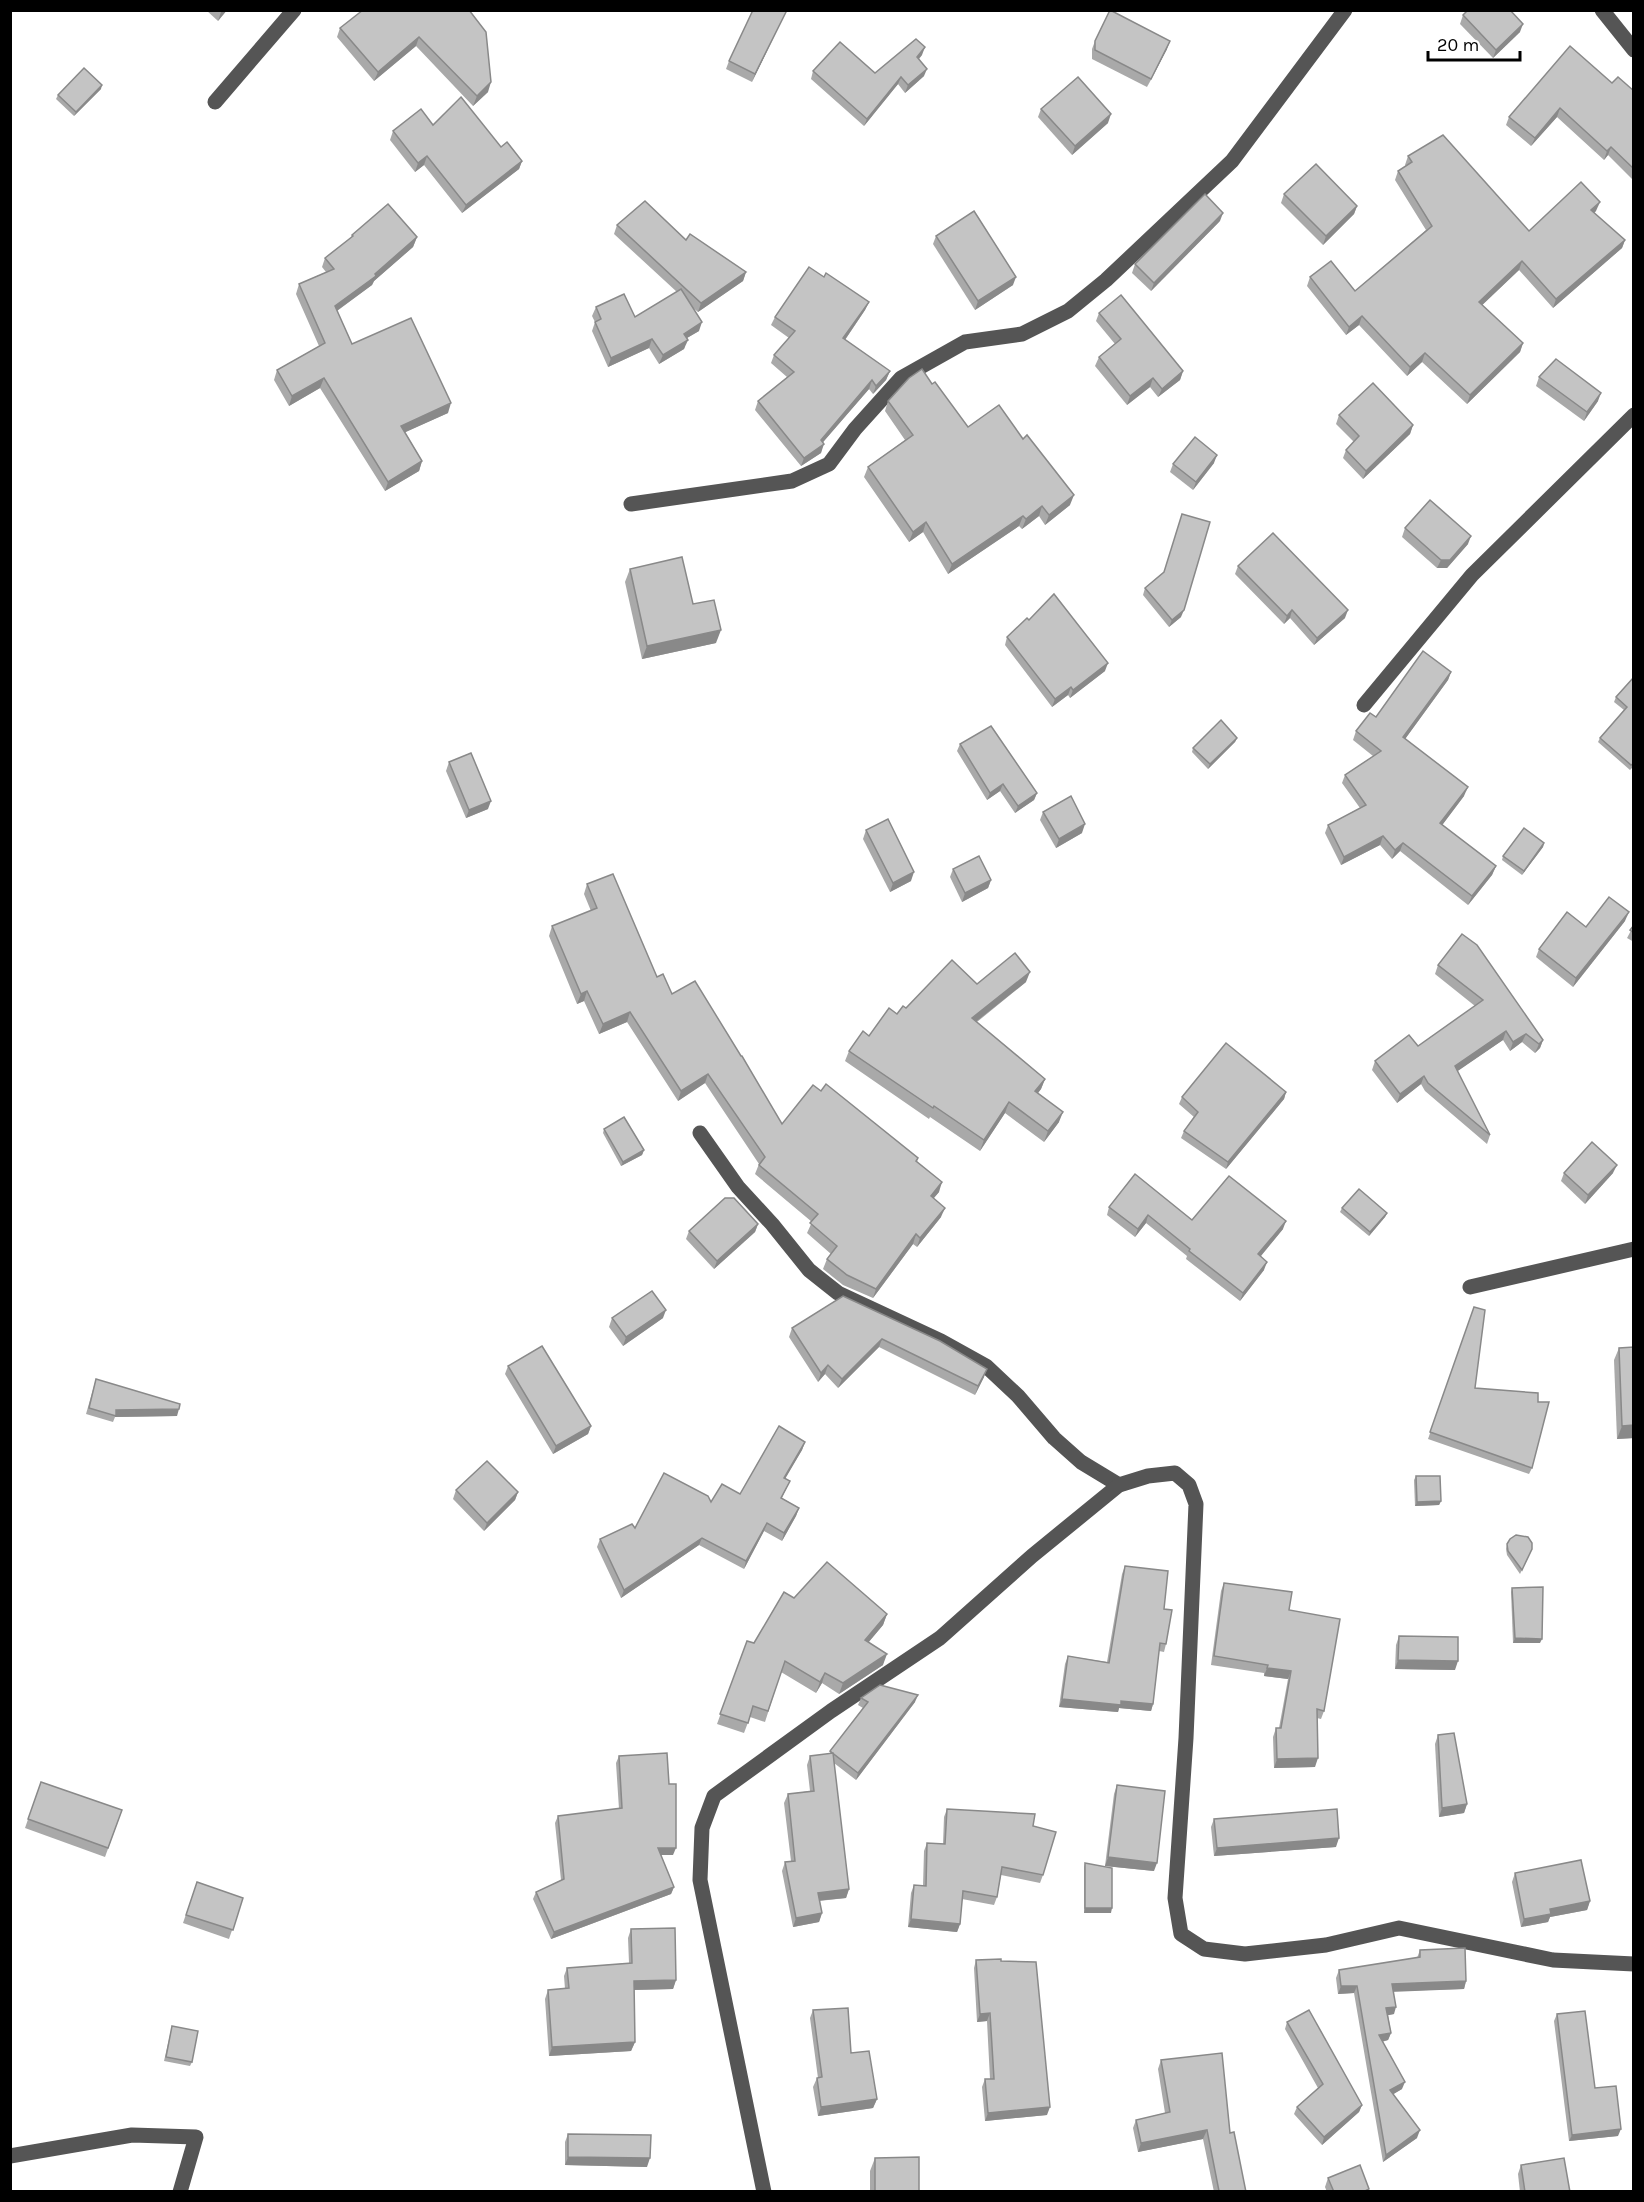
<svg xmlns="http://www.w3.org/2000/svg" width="1644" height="2202" font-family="Karla,sans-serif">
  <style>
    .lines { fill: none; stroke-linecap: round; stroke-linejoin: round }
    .minor { stroke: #555; stroke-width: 15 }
    .wall { fill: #a9a9a9 }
    .shaded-wall { fill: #898989 }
    .building { fill: #c4c4c4; stroke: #898989; stroke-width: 1.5 }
  </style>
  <rect width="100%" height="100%" fill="#fff"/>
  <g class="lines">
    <g class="minor">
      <polyline points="1602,10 1634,50"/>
      <polyline points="215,102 294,10"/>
      <polyline points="631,504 792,481 829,464 855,429 901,378 965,342 1022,334 1068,311 1106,280 1232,161 1345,10"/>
      <polyline points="1364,705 1472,575 1634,415"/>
      <polyline points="700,1133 738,1187 772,1224 809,1270 838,1293 941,1341 986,1366 1018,1396 1054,1438 1081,1462 1119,1485"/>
      <polyline points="1470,1287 1634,1249"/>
      <polyline points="10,2156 132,2135 196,2137 180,2192"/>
      <polyline points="764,2192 700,1880 702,1828 714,1796 831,1711 940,1638 1032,1556 1119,1485 1148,1476 1175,1473 1189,1485 1196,1504 1186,1738 1175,1898 1181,1934 1204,1949 1245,1954 1326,1945 1399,1928 1553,1960 1634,1964"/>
    </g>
  </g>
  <g class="wall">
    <polygon points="206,10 227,10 218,21"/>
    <polygon points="469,10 488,92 473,106 416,46 374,81 337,37 340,28"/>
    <polygon points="786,12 782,20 752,82 726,69 729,61"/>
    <polygon points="1463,15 1520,32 1493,58 1460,24"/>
    <polygon points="1095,41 1167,49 1147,87 1092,59 1092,49"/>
    <polygon points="922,55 919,59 924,76 905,93 898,84 864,126 811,79 813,71 875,73"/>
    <polygon points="1612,83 1634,91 1634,181 1608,155 1604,160 1557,117 1531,146 1506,125 1509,117"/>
    <polygon points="101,89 74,116 56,99 58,95"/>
    <polygon points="1041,109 1108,123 1072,155 1038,117"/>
    <polygon points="433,125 501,147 522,161 519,169 462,213 424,165 415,172 390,140 393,131"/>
    <polygon points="1408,156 1529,231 1596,211 1594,213 1625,240 1622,248 1553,308 1519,270 1482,305 1523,343 1520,352 1467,404 1422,362 1407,376 1359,325 1346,335 1307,286 1310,277 1355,291 1426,230 1395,180 1398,171 1406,166 1405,165"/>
    <polygon points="1284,194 1357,206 1354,214 1323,245 1281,203"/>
    <polygon points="1220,221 1151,291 1132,273 1135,264"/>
    <polygon points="617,225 686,240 746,272 743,281 698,312 692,307 699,331 687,338 684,349 659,364 649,348 608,367 592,331 595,322 592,316 596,307 635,317 677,292 614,234"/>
    <polygon points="352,235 417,237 413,247 374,281 372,285 337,311 352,344 448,413 405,432 422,461 419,471 385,491 320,388 289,406 274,380 277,370 319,346 296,294 299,284 326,272 322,267 325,258 351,238"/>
    <polygon points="936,236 1013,285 975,310 933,244"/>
    <polygon points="824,277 869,302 865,310 845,340 890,371 886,380 873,394 869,389 823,442 821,453 801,466 755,410 758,401 787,377 771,363 774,355 789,338 771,325 775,317"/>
    <polygon points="1099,313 1183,371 1180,380 1158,397 1150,387 1127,405 1095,366 1099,357 1115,344 1096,321"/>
    <polygon points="1539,377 1598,401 1584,421 1536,386"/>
    <polygon points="932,384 968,427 1070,505 1045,525 1039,516 1022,529 1019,526 948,574 923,532 909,542 864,477 868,467 905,440 885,411 888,401"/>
    <polygon points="1339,415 1413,425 1410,434 1363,479 1343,458 1346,450 1354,442 1336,424"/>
    <polygon points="1214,463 1193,490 1170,472 1173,464"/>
    <polygon points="1405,528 1468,544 1447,568 1437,568 1402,537"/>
    <polygon points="1238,566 1345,618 1314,645 1290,618 1284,624 1235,574"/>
    <polygon points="630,569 693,604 716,643 642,659 625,582"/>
    <polygon points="1163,573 1181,617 1169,627 1143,595 1145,588"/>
    <polygon points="1029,620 1105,671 1070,698 1068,695 1052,707 1005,645 1007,637"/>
    <polygon points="1451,672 1448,680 1405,739 1464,796 1442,825 1496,866 1492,875 1468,905 1400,851 1392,859 1380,845 1341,865 1325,833 1328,825 1360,808 1342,783 1345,775 1373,756 1353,740 1356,731 1376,717"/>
    <polygon points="1633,678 1634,766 1630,770 1598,742 1600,738 1624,710 1614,702 1616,697"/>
    <polygon points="1237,738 1235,742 1208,769 1192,752 1193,748"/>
    <polygon points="960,744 1037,793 1034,800 1015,813 1000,791 987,800 957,751"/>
    <polygon points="449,762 488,809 466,818 446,771"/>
    <polygon points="1043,812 1082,833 1056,848 1040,820"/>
    <polygon points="866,830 911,881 890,892 863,839"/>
    <polygon points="1544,843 1543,847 1522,875 1502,860 1503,856"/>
    <polygon points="953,869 991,880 988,888 962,902 950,877"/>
    <polygon points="587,884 657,977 782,1124 821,1091 918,1158 917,1162 939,1192 933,1199 941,1217 917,1247 913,1244 873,1298 843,1285 823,1269 827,1259 831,1254 807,1233 812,1222 755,1174 759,1164 705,1083 678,1101 627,1022 599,1034 584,1001 577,1004 549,936 552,926 591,911 584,894"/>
    <polygon points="1625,921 1573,987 1536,957 1539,949"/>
    <polygon points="1634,925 1634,942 1627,938"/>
    <polygon points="1438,965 1543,1040 1540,1048 1535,1053 1522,1042 1510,1051 1503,1040 1457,1071 1490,1135 1487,1144 1425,1091 1421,1084 1397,1103 1372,1070 1375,1061 1418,1046 1475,1006 1435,974"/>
    <polygon points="1026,982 977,1022 1045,1079 1041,1089 1038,1093 1059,1122 1044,1142 1005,1113 980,1151 930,1117 929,1119 845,1061 849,1051 897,1014 906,1008 977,984"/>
    <polygon points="1286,1092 1284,1099 1226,1169 1181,1138 1184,1131 1194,1117 1179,1104 1182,1097"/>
    <polygon points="604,1129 644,1150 642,1155 621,1166 603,1133"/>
    <polygon points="1564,1173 1613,1173 1585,1204 1561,1181"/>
    <polygon points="1109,1207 1192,1220 1283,1229 1261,1256 1264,1270 1240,1301 1186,1259 1187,1256 1146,1223 1135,1237 1107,1215"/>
    <polygon points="1342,1208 1387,1213 1385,1217 1369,1236 1340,1212"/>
    <polygon points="758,1224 755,1232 714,1269 686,1239 689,1231"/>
    <polygon points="843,1296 984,1377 975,1395 879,1347 838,1388 825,1374 818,1382 789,1337 792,1328"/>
    <polygon points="1474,1307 1475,1388 1532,1468 1529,1474 1428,1439"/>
    <polygon points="612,1318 663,1318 623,1346 609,1327"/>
    <polygon points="1619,1348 1634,1438 1617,1439 1614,1360"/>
    <polygon points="508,1366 591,1426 588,1434 553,1454 505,1374"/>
    <polygon points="96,1379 177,1416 115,1417 113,1422 86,1414"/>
    <polygon points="805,1442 802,1450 785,1478 790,1481 782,1498 799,1508 796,1516 782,1541 764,1531 744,1569 699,1545 621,1598 597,1547 600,1539 740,1494"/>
    <polygon points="1416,1476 1441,1501 1439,1505 1415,1506 1414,1480"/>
    <polygon points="456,1490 518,1492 515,1500 484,1531 453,1499"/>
    <polygon points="1507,1544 1532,1549 1520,1574 1507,1555 1506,1549"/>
    <polygon points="1125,1566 1164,1609 1166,1644 1164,1652 1159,1651 1153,1704 1151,1711 1119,1708 1118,1712 1059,1707 1065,1664 1068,1656 1107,1662 1122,1574"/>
    <polygon points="1224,1583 1289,1610 1324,1711 1321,1719 1317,1718 1315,1767 1274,1768 1273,1737 1276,1728 1279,1728 1288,1679 1264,1676 1264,1673 1211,1665 1221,1591"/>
    <polygon points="1512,1588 1540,1643 1513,1643 1511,1592"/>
    <polygon points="794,1598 887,1614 883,1625 868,1643 883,1665 839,1694 822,1683 816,1693 781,1672 765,1722 750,1717 744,1733 717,1724 747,1641 754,1643"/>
    <polygon points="1399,1636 1455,1670 1395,1669 1396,1645"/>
    <polygon points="861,1698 915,1702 856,1780 834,1763 849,1889 846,1898 819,1901 822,1913 819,1922 793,1927 782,1871 785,1862 791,1861 784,1803 788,1794 810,1791 807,1765 810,1756 829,1754 863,1708 858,1705"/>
    <polygon points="1438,1735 1467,1804 1464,1813 1439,1817 1435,1744"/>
    <polygon points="619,1756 673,1855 661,1855 674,1887 671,1894 551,1939 533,1899 536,1892 561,1880 555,1823 558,1816 619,1809 616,1763"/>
    <polygon points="41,1782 122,1810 105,1857 25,1828"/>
    <polygon points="1117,1785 1154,1871 1105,1866 1114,1794"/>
    <polygon points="947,1809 1033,1826 1043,1875 1040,1883 1001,1875 997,1897 994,1905 962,1899 960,1924 957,1932 908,1927 911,1893 914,1885 923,1886 924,1851 927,1843 943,1844 944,1817"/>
    <polygon points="1214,1819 1336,1847 1214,1856 1211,1827"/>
    <polygon points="1085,1863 1111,1913 1084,1913 1084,1867"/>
    <polygon points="1515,1873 1590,1901 1587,1910 1550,1917 1548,1922 1521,1927 1512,1882"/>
    <polygon points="197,1882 243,1898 229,1939 183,1923"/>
    <polygon points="631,1929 676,1980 673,1989 634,1990 635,2042 631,2051 549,2056 545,1999 548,1990 565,1989 564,1976 567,1968 629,1963 628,1938"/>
    <polygon points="1420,1950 1466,1981 1464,1989 1394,1991 1394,2014 1388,2015 1391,2033 1388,2040 1382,2042 1402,2089 1393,2094 1417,2138 1383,2162 1354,1993 1338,1994 1336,1978 1339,1970 1417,1958"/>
    <polygon points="976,1960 1047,2115 985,2121 982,2087 985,2079 990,2079 987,2021 977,2022 974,1968"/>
    <polygon points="813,2010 851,2053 877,2099 873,2108 818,2116 813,2087 817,2078 818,2078 810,2018"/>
    <polygon points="1557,2014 1595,2088 1618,2136 1569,2141 1554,2021"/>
    <polygon points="1287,2022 1362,2105 1359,2112 1322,2145 1294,2114 1297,2107 1318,2088 1285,2029"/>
    <polygon points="172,2026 192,2062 190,2066 164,2061"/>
    <polygon points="1161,2060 1230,2133 1246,2192 1214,2192 1203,2139 1138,2152 1133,2128 1136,2120 1165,2113 1158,2069"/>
    <polygon points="568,2134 647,2167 565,2165 565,2142"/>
    <polygon points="875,2158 919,2192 870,2192 870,2171"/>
    <polygon points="1521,2165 1570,2192 1520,2192 1518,2174"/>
    <polygon points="1328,2178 1368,2192 1327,2192 1325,2187"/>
  </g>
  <g class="shaded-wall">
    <polygon points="223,10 227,10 218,21 221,12"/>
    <polygon points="786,12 782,20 752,82 755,74"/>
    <polygon points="1523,24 1520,32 1493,58 1496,50"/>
    <polygon points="419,37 416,46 374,81 378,72"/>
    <polygon points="1170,41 1167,49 1147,87"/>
    <polygon points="925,47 922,55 914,64 917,57"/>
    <polygon points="927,69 924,76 905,93 908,85"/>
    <polygon points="901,77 898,84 864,126 867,119"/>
    <polygon points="491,82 488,92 473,106 477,96"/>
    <polygon points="102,85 101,89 74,116 76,112"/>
    <polygon points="1560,108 1557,117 1531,146 1535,138"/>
    <polygon points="1111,114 1108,123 1072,155 1075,146"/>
    <polygon points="1611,147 1608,155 1604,160 1607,151"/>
    <polygon points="427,156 424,165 415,172 418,163"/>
    <polygon points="522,161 519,169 462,213 466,205"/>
    <polygon points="1600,202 1596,211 1588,219 1591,210"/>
    <polygon points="1357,206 1354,214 1323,245 1326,236"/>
    <polygon points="1223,213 1220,221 1151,291 1154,283"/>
    <polygon points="417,237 413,247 374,281 372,285 331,315 335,306 375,274"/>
    <polygon points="1625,240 1622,248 1553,308 1556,299"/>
    <polygon points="1522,261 1519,270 1476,311 1479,302"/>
    <polygon points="746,272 743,281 698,312 701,303"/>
    <polygon points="1016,277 1013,285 975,310 978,301"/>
    <polygon points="869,302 865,310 840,347 843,338"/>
    <polygon points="1362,316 1359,325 1346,335 1349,327"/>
    <polygon points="702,322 699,331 680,342 684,334"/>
    <polygon points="652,339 649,348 608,367 611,358"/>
    <polygon points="688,340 684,349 659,364 663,355"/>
    <polygon points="1523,343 1520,352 1467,404 1470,395"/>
    <polygon points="1425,353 1422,362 1407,376 1410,367"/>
    <polygon points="890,371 886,380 873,394 876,386"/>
    <polygon points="1183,371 1180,380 1158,397 1162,389"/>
    <polygon points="324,378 320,388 289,406 292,396"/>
    <polygon points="1153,378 1150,387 1127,405 1130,396"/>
    <polygon points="872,380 869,389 818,448 821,440"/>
    <polygon points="1601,393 1598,401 1584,421 1587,412"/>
    <polygon points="451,403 448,413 397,436 401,426"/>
    <polygon points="1413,425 1410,434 1363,479 1366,471"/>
    <polygon points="824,444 821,453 801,466 804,458"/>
    <polygon points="1217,455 1214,463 1193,490 1196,482"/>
    <polygon points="422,461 419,471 385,491 388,482"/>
    <polygon points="1074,495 1070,505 1045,525 1049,515"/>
    <polygon points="1042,506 1039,516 1022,529 1026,519"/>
    <polygon points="1023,516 1019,526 948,574 952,564"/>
    <polygon points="926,522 923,532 909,542 913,532"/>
    <polygon points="1471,536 1468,544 1447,568 1437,568 1441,560"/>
    <polygon points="1184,610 1181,617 1169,627 1172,620"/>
    <polygon points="1292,610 1290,618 1284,624 1287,616"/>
    <polygon points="1348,610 1345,618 1314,645 1317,638"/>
    <polygon points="721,630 716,643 642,659 647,646"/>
    <polygon points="1108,663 1105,671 1070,698 1073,690"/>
    <polygon points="1451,672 1448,680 1400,746 1403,737"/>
    <polygon points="1071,687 1068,695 1052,707 1055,699"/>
    <polygon points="1237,738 1235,742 1208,769 1210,764"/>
    <polygon points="1003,784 1000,791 987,800 990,793"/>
    <polygon points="1468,787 1464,796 1437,832 1440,823"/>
    <polygon points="1037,793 1034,800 1015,813 1018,806"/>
    <polygon points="491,801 488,809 466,818 469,810"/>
    <polygon points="1085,824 1082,833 1056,848 1059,839"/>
    <polygon points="1383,836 1380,845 1341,865 1344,857"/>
    <polygon points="1403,843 1400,851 1392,859 1395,850"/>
    <polygon points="1544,843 1543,847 1522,875 1524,871"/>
    <polygon points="1496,866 1492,875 1468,905 1472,896"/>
    <polygon points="914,872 911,881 890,892 893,883"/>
    <polygon points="991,880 988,888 962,902 965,893"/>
    <polygon points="1629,912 1625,921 1573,987 1576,978"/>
    <polygon points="1030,972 1026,982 968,1028 972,1018"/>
    <polygon points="587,991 584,1001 577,1004 581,994"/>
    <polygon points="630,1012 627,1022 599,1034 603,1024"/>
    <polygon points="1506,1031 1503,1040 1452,1075 1455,1066"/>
    <polygon points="1526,1034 1522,1042 1510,1051 1513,1042"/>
    <polygon points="1543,1040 1540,1048 1535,1053 1539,1044"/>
    <polygon points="708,1074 705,1083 678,1101 681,1091"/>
    <polygon points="1424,1076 1421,1084 1397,1103 1400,1094"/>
    <polygon points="1045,1079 1041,1089 1031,1102 1035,1091"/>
    <polygon points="1286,1092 1284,1099 1226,1169 1228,1162"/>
    <polygon points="1009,1102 1005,1113 980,1151 984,1140"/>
    <polygon points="1063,1112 1059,1122 1044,1142 1048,1131"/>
    <polygon points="644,1150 642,1155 621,1166 623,1162"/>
    <polygon points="1617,1165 1613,1173 1585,1204 1588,1195"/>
    <polygon points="942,1182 939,1192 927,1206 931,1196"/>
    <polygon points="945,1208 941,1217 917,1247 920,1238"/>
    <polygon points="1387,1213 1385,1217 1369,1236 1370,1232"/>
    <polygon points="1148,1215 1146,1223 1135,1237 1138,1229"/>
    <polygon points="1286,1221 1283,1229 1255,1263 1258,1254"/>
    <polygon points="758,1224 755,1232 714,1269 717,1261"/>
    <polygon points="916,1234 913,1244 873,1298 876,1289"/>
    <polygon points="1267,1262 1264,1270 1240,1301 1243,1293"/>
    <polygon points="666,1310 663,1318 623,1346 626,1337"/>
    <polygon points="882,1339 879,1347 838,1388 842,1379"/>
    <polygon points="828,1365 825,1374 818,1382 821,1373"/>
    <polygon points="987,1369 984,1377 975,1395 978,1386"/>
    <polygon points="179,1409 177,1416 115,1417 116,1410"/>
    <polygon points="1634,1425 1634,1438 1617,1439 1622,1426"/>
    <polygon points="591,1426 588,1434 553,1454 556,1446"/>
    <polygon points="805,1442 802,1450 781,1486 784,1478"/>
    <polygon points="518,1492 515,1500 484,1531 487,1523"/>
    <polygon points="1441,1501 1439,1505 1415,1506 1417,1502"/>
    <polygon points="799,1508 796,1516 782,1541 784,1533"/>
    <polygon points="767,1523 764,1531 744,1569 746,1561"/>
    <polygon points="702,1538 699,1545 621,1598 624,1590"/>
    <polygon points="887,1614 883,1625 861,1651 865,1640"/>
    <polygon points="1515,1638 1542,1639 1540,1643 1513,1643"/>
    <polygon points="887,1654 883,1665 839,1694 843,1683"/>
    <polygon points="1398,1660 1458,1661 1455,1670 1395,1669"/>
    <polygon points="1267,1668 1291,1671 1288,1679 1264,1676"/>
    <polygon points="825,1673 822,1683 816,1693 820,1682"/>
    <polygon points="918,1695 915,1702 856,1780 858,1773"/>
    <polygon points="1062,1699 1121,1701 1153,1704 1151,1711 1119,1708 1118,1712 1059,1707"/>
    <polygon points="1318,1758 1315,1767 1274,1768 1277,1759"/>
    <polygon points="1467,1804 1464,1813 1439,1817 1442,1808"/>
    <polygon points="1339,1838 1336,1847 1214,1856 1217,1848"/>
    <polygon points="658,1848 676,1848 673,1855 656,1855"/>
    <polygon points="1108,1857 1157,1863 1154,1871 1105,1866"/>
    <polygon points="674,1887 671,1894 551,1939 554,1932"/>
    <polygon points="849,1889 846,1898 815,1901 818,1893"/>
    <polygon points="1590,1901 1587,1910 1550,1917 1548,1922 1521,1927 1524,1919 1550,1909"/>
    <polygon points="1085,1908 1112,1908 1111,1913 1084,1913"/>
    <polygon points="822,1913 819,1922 793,1927 796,1918"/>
    <polygon points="911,1919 960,1924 957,1932 908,1927"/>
    <polygon points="676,1980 673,1989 631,1990 634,1981"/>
    <polygon points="1466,1981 1464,1989 1390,1992 1392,1984"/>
    <polygon points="1341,1986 1357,1986 1354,1993 1338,1994"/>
    <polygon points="1396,2007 1394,2014 1384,2016 1386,2008"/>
    <polygon points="990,2013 987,2021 977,2022 980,2014"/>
    <polygon points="1391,2033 1388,2040 1376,2043 1379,2035"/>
    <polygon points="635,2042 631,2051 549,2056 552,2047"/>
    <polygon points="1405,2082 1402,2089 1387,2098 1390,2090"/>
    <polygon points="877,2099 873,2108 818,2116 821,2107"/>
    <polygon points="1362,2105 1359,2112 1322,2145 1324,2137"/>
    <polygon points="1050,2107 1047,2115 985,2121 988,2113"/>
    <polygon points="1621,2129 1618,2136 1569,2141 1572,2135"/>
    <polygon points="1207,2130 1203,2139 1138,2152 1141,2143"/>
    <polygon points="1420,2130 1417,2138 1383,2162 1386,2155"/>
    <polygon points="568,2157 650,2158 647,2167 565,2165"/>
  </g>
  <g class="building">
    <polygon points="363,10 469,10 486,32 491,82 477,96 419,37 378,72 340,28"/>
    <polygon points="753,10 783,10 786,12 755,74 729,61"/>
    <polygon points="1110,10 1170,41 1151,79 1095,50 1095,41"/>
    <polygon points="1468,10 1510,10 1523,24 1496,50 1463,15"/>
    <polygon points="916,39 925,47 917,57 927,69 908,85 901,77 867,119 813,71 840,42 875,73"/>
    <polygon points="1570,46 1612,83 1618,77 1634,91 1634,169 1611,147 1607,151 1560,108 1535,138 1509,117"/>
    <polygon points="84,68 102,85 76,112 58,95"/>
    <polygon points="1078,77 1111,114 1075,146 1041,109"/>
    <polygon points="461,97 501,147 507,142 522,161 466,205 427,156 418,163 393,131 421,109 433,125"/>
    <polygon points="1443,135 1529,231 1581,182 1600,202 1591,210 1625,240 1556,299 1522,261 1479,302 1523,343 1470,395 1425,353 1410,367 1362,316 1349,327 1310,277 1331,261 1355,291 1432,226 1398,171 1412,162 1408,156"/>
    <polygon points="1316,164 1357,206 1326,236 1284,194"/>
    <polygon points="1205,194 1223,213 1154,283 1135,264"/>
    <polygon points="645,201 686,240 690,234 746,272 701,303 617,225"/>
    <polygon points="388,204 417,237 375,274 376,276 335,306 352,344 411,318 451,403 401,426 422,461 388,482 324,378 292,396 277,370 325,343 299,284 334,269 325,258 353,236 352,235"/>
    <polygon points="974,211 1016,277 978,301 936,236"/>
    <polygon points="809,267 824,277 826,273 869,302 843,338 890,371 876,386 872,380 821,440 824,444 804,458 758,401 794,372 774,355 795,331 775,317"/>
    <polygon points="681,289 702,322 684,334 688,340 663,355 652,339 611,358 595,322 601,319 596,307 624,294 635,317"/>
    <polygon points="1121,295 1183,371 1162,389 1153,378 1130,396 1099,357 1121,339 1099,313"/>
    <polygon points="1556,359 1601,393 1587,412 1539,377"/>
    <polygon points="922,369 932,384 935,382 968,427 999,405 1023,439 1027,435 1074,495 1049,515 1042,506 1026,519 1023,516 952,564 926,522 913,532 868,467 913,435 888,401 909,378"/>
    <polygon points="1373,383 1413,425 1366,471 1346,450 1359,436 1339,415"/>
    <polygon points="1195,437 1217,455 1196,482 1173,464"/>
    <polygon points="1430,500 1471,536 1450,560 1441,560 1405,528"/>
    <polygon points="1182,514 1210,522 1184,610 1172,620 1145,588 1164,572"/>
    <polygon points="1273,533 1348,610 1317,638 1292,610 1287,616 1238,566"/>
    <polygon points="682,557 693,604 714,600 721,630 647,646 630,569"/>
    <polygon points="1054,594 1108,663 1073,690 1071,687 1055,699 1007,637 1027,618 1029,620"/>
    <polygon points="1423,651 1451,672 1403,737 1468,787 1440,823 1496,866 1472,896 1403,843 1395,850 1383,836 1344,857 1328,825 1366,805 1345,775 1381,751 1356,731 1370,713 1376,717"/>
    <polygon points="1633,678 1634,679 1634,763 1631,765 1600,738 1627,707 1616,697"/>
    <polygon points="1221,720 1237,738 1210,764 1193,748"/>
    <polygon points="991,726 1037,793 1018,806 1003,784 990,793 960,744"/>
    <polygon points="471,753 491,801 469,810 449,762"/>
    <polygon points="1071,796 1085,824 1059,839 1043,812"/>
    <polygon points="888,819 914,872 893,883 866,830"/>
    <polygon points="1524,828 1544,843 1524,871 1503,856"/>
    <polygon points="979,856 991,880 965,893 953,869"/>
    <polygon points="613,874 657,977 663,974 672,994 695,981 741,1056 742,1056 782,1124 813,1085 821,1091 826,1084 918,1158 916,1161 942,1182 931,1196 945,1208 920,1238 916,1234 876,1289 847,1275 827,1259 837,1246 810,1223 818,1214 759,1165 765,1157 708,1074 681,1091 630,1012 603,1024 587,991 581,994 552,926 597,908 587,884"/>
    <polygon points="1609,897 1629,912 1576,978 1539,949 1567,912 1586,927"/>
    <polygon points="1634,925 1634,933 1630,930"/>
    <polygon points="1462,934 1477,945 1543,1040 1539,1044 1526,1034 1513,1042 1506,1031 1455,1066 1490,1135 1428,1083 1424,1076 1400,1094 1375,1061 1409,1035 1418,1046 1483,1000 1438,965"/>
    <polygon points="1015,953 1030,972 972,1018 1045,1079 1035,1091 1063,1112 1048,1131 1009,1102 984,1140 934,1106 933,1108 849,1051 863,1031 869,1036 889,1008 897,1014 903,1006 906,1008 952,960 977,984"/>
    <polygon points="1226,1043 1286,1092 1228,1162 1184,1131 1198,1112 1182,1097"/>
    <polygon points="624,1117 644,1150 623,1162 604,1129"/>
    <polygon points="1592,1142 1617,1165 1588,1195 1564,1173"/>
    <polygon points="1135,1174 1192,1220 1229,1176 1286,1221 1258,1254 1267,1262 1243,1293 1189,1251 1190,1249 1148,1215 1138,1229 1109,1207"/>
    <polygon points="1359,1189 1387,1213 1370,1232 1342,1208"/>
    <polygon points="725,1198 734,1198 758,1224 717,1261 689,1231"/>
    <polygon points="652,1291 666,1310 626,1337 612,1318"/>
    <polygon points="843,1296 940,1341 987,1369 978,1386 882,1339 842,1379 828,1365 821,1373 792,1328"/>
    <polygon points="1474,1307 1485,1310 1475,1388 1538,1393 1538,1402 1549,1402 1532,1468 1430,1432"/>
    <polygon points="542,1346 591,1426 556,1446 508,1366"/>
    <polygon points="1634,1347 1634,1425 1622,1426 1619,1348"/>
    <polygon points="96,1379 180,1404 179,1409 116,1410 116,1416 89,1408"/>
    <polygon points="779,1426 805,1442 784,1478 790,1481 781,1498 799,1508 784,1533 767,1523 746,1561 702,1538 624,1590 600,1539 632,1524 635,1528 664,1473 708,1496 711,1502 722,1484 740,1494"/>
    <polygon points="487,1461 518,1492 487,1523 456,1490"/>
    <polygon points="1416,1476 1440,1476 1441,1501 1417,1502"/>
    <polygon points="1516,1535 1528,1537 1532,1543 1532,1549 1522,1570 1508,1551 1507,1544 1510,1539"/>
    <polygon points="827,1562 887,1614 865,1640 887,1654 843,1683 825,1673 820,1682 785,1661 768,1711 753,1706 748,1723 720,1714 747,1641 754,1643 784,1592 794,1598"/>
    <polygon points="1125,1566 1168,1571 1164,1609 1172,1610 1166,1644 1160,1643 1153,1704 1121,1701 1121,1705 1062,1699 1068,1656 1109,1663"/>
    <polygon points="1224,1583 1292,1592 1289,1610 1340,1619 1324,1711 1317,1709 1318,1758 1277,1759 1276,1728 1281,1728 1291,1671 1267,1668 1268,1665 1214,1656"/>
    <polygon points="1543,1587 1542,1639 1515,1638 1512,1588"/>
    <polygon points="1399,1636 1458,1637 1458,1661 1398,1660"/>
    <polygon points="880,1685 918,1695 858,1773 830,1751 868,1702 861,1698"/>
    <polygon points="1454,1733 1467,1804 1442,1808 1438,1735"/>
    <polygon points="667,1753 669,1784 676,1784 676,1848 658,1848 674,1887 554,1932 536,1892 564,1879 558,1816 622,1808 619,1756"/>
    <polygon points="833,1753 849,1889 818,1893 822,1913 796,1918 785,1862 795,1861 788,1794 814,1791 810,1756"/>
    <polygon points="41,1782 122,1810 108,1848 28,1819"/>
    <polygon points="1117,1785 1165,1791 1157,1863 1108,1857"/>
    <polygon points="947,1809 1035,1814 1033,1826 1056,1832 1043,1875 1002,1867 997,1897 963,1891 960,1924 911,1919 914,1885 926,1886 927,1843 945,1844"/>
    <polygon points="1337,1809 1339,1838 1217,1848 1214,1819"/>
    <polygon points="1581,1860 1590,1901 1550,1909 1551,1914 1524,1919 1515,1873"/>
    <polygon points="1085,1863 1112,1868 1112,1908 1085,1908"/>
    <polygon points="197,1882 243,1898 233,1930 186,1915"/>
    <polygon points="675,1928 676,1980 634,1981 635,2042 552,2047 548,1990 569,1988 567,1968 632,1963 631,1929"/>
    <polygon points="1465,1948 1466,1981 1392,1984 1396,2007 1386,2008 1391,2033 1379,2035 1405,2082 1390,2090 1420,2130 1386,2155 1357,1986 1341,1986 1339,1970 1420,1957 1420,1950"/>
    <polygon points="1001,1959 1001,1961 1036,1962 1050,2107 988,2113 985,2079 994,2079 990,2013 980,2014 976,1960"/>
    <polygon points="848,2008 851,2053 869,2051 877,2099 821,2107 817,2078 822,2077 813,2010"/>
    <polygon points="1309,2010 1362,2105 1324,2137 1297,2107 1323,2084 1287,2022"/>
    <polygon points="1585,2011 1595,2088 1616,2086 1621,2129 1572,2135 1557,2014"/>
    <polygon points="172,2026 198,2031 192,2062 166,2057"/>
    <polygon points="1222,2053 1230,2133 1234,2132 1246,2192 1218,2192 1219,2191 1207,2130 1141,2143 1136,2120 1170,2112 1161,2060"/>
    <polygon points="568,2134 651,2135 650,2158 568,2157"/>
    <polygon points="919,2157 919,2192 875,2192 875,2158"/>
    <polygon points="1564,2158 1570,2192 1525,2192 1521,2165"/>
    <polygon points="1360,2165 1369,2189 1363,2192 1334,2192 1328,2178"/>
  </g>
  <rect width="1644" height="2202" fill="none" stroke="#000000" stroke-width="24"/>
  <path d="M1428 51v9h92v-9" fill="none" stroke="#000000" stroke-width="3"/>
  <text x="1437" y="51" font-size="18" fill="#000000" stroke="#ffffff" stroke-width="4.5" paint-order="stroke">20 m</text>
</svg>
